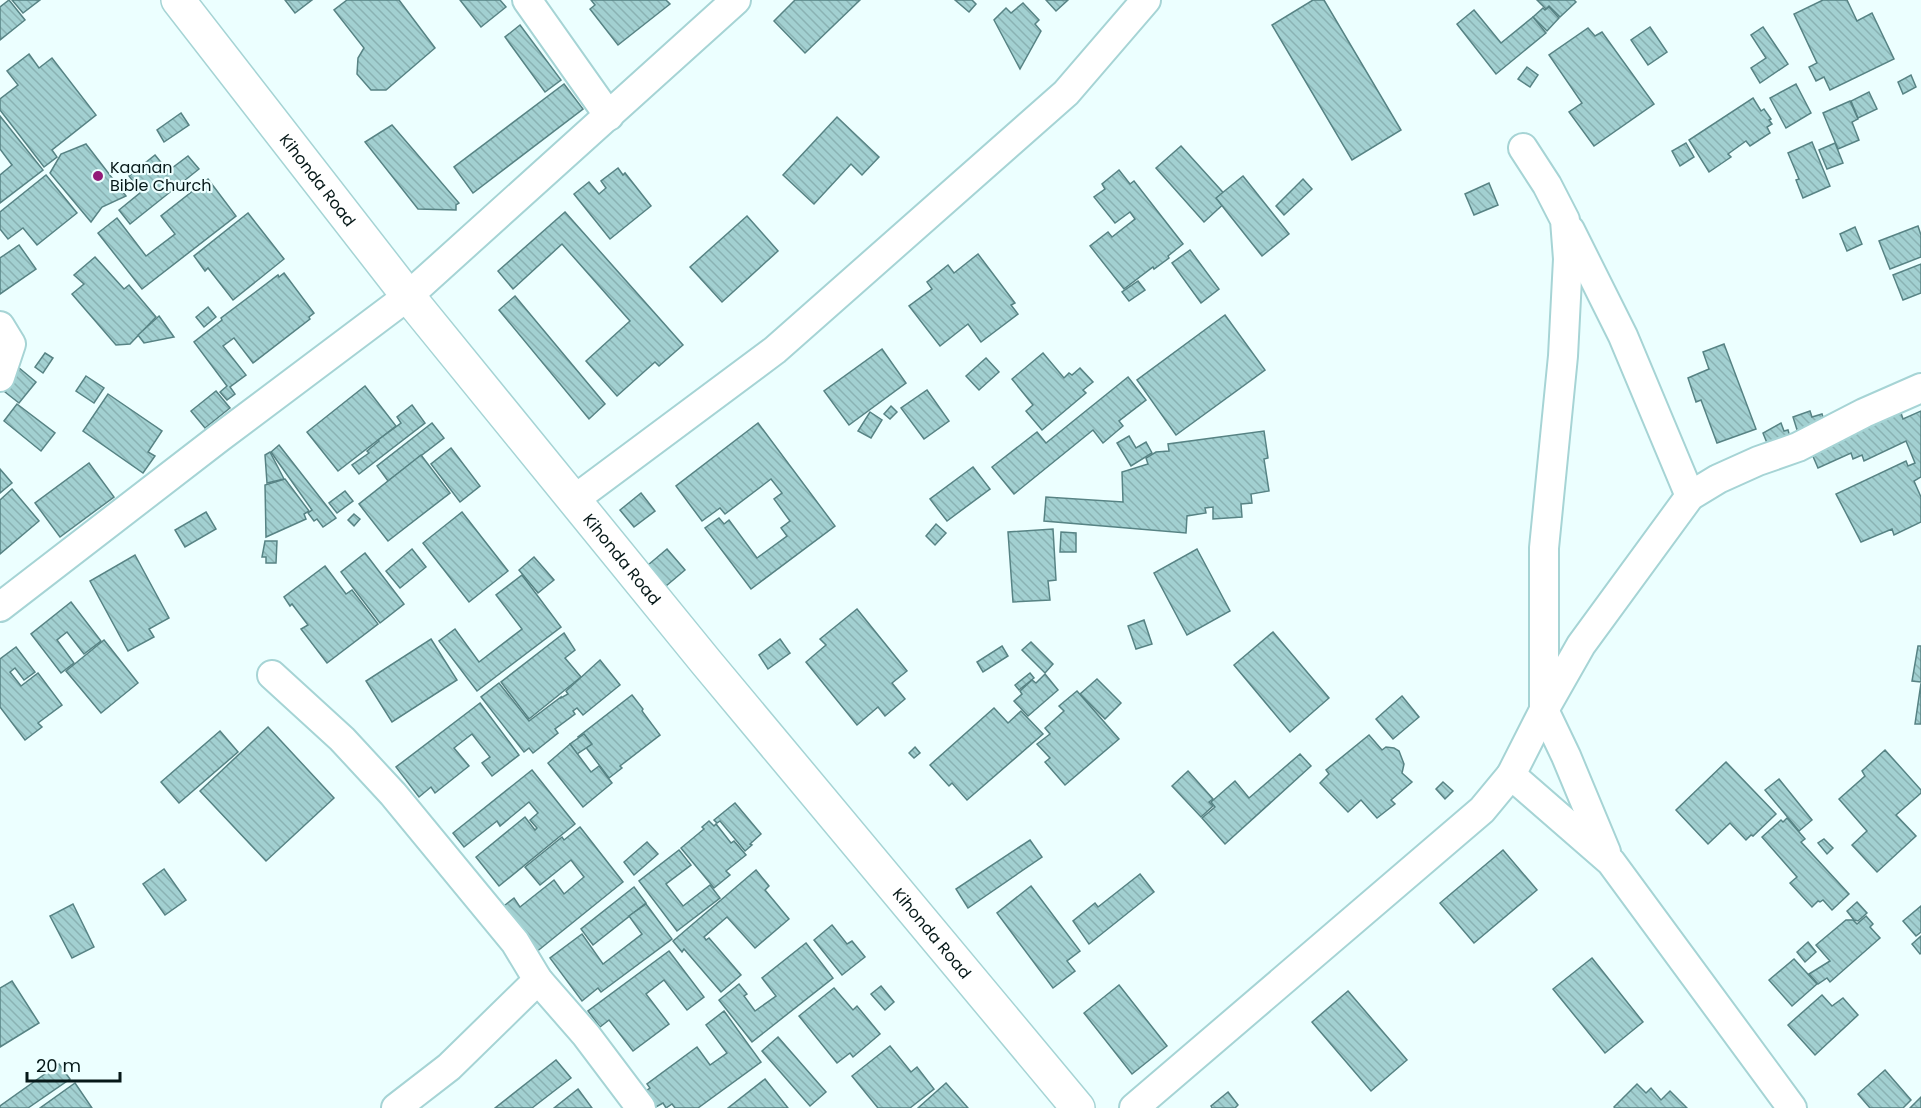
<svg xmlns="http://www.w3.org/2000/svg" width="1921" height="1108" font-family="Poppins,sans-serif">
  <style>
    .building { fill: url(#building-back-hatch); stroke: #578384; stroke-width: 1.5 }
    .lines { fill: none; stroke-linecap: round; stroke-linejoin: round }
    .street-casing { stroke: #a6d4d5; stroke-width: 32 }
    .secondary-casing { stroke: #a6d4d5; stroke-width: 36 }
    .street { stroke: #fff; stroke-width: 28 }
    .secondary { stroke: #fff; stroke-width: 33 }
    .poi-dot { fill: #931b78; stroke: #ecffff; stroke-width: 2 }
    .labels { text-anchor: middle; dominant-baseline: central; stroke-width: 4.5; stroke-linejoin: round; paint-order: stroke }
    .poi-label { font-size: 16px; fill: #061818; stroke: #ecffff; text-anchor: start }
    .street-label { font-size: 16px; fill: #061818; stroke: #ecffff }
  </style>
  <defs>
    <pattern id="building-back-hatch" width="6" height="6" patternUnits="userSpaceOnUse" patternTransform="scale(1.5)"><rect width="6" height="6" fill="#a2d0d1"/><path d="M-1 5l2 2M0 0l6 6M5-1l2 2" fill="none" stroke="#8ab2b3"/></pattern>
  </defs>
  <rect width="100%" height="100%" fill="#ecffff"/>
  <g class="building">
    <polygon points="9,0 25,20 0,40 0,7"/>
    <polygon points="12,0 40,0 23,13"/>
    <polygon points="285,0 312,0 295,13"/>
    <polygon points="347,0 399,0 435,48 386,90 371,90 357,74 358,58 364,48 334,10"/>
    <polygon points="460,0 500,0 506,7 481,27"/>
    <polygon points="591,0 666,0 670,4 618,45 590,9 595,5"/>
    <polygon points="795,0 860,0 805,53 774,21"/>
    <polygon points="955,0 972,0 976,4 969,12"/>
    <polygon points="1046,0 1068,0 1056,11"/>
    <polygon points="1313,0 1324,0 1401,130 1352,160 1272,25"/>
    <polygon points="1537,0 1574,0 1576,2 1560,17 1549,6 1546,9"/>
    <polygon points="1823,0 1847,0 1857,21 1872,13 1894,59 1830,90 1824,77 1816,81 1809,67 1817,63 1794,14"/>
    <polygon points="1023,3 1039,20 1035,24 1041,31 1020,69 994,20 1006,8 1011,13"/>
    <polygon points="1549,7 1559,18 1547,31 1533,17 1543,8 1545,10"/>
    <polygon points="1474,10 1501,43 1533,17 1546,33 1496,74 1457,24"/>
    <polygon points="520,25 561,80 545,92 505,37"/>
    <polygon points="1650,27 1667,52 1648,65 1631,40"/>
    <polygon points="1763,27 1788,64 1760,83 1751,68 1766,58 1751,35"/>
    <polygon points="1588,28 1595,36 1602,32 1654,104 1594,146 1569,112 1582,103 1549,55"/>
    <polygon points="29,54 39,68 52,58 96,115 52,150 57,157 44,167 0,110 0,99 18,85 7,71"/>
    <polygon points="1527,67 1538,75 1530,87 1518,79"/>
    <polygon points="1911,75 1916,87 1903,94 1898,82"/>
    <polygon points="564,84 583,109 473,193 454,167"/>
    <polygon points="1796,84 1811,113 1786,128 1770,98"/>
    <polygon points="1869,92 1877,109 1858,118 1851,101"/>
    <polygon points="1753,98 1761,111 1764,109 1771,119 1769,120 1772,124 1767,127 1770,133 1750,146 1746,141 1728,154 1731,157 1709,172 1689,140"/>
    <polygon points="1850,101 1858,119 1852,122 1859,140 1838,149 1823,113"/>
    <polygon points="181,113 189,125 164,142 157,130"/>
    <polygon points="0,116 43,170 0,203 0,175 12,165 0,149"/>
    <polygon points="837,117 879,157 862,175 851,164 814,204 783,175"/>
    <polygon points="392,125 459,203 456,205 456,210 418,209 365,142"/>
    <polygon points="1812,142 1830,186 1803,198 1796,180 1799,179 1788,153"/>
    <polygon points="1686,143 1694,157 1680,166 1672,151"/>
    <polygon points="1835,143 1843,163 1827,169 1819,150"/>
    <polygon points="86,144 126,196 102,207 91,222 50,173 61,154"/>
    <polygon points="1181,146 1229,199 1204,222 1156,168"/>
    <polygon points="155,155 168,171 188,156 199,169 130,224 119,210 141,192 129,176"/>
    <polygon points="618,168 623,175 625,173 651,206 610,239 574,194 589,182 599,194 606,188 601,181"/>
    <polygon points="1119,170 1130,184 1134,181 1183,244 1168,256 1169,258 1154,269 1153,267 1124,289 1090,246 1108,232 1112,237 1135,219 1130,212 1115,223 1094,197 1105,189 1102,184"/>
    <polygon points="46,175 77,213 37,245 23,228 8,239 0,229 0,212"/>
    <polygon points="1243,176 1289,234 1262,256 1216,198"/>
    <polygon points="208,179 236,216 142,289 98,233 117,218 146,256 175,234 161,216"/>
    <polygon points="1303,179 1312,189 1284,215 1276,206"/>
    <polygon points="1489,183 1498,205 1474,215 1465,194"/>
    <polygon points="565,212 683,345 659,366 655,362 617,396 586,361 630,321 562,244 513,289 498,271"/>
    <polygon points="248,213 284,259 233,300 208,268 205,271 194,256"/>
    <polygon points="747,216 778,251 722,302 690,267"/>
    <polygon points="1918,226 1921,235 1921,257 1890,269 1879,241"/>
    <polygon points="1855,227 1862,244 1847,251 1840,234"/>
    <polygon points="19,245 36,269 0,294 0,258"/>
    <polygon points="1190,250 1219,289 1201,303 1172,263"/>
    <polygon points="978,254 1015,303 1011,305 1018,314 981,342 968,324 940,346 909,306 932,289 927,282 948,265 954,273"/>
    <polygon points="95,257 124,289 129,285 156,317 130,344 116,345 72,294 84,284 74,275"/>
    <polygon points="1921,264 1921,293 1903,300 1893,275"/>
    <polygon points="284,273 314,313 309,317 310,319 253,363 234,338 223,346 246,375 230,387 235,394 227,400 220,392 227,386 194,342 222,320 221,318 278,275 279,277"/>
    <polygon points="1138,281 1145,290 1129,301 1122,292"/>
    <polygon points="515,296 605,404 589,419 499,310"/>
    <polygon points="208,307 216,317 204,327 196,317"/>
    <polygon points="1225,315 1265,370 1176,435 1137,380"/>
    <polygon points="159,316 174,337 144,343 138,335"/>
    <polygon points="1724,344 1756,429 1717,443 1701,400 1696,402 1688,378 1709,369 1703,352"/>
    <polygon points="882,349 906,383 849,425 824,391"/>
    <polygon points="45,353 53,358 43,373 35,367"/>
    <polygon points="1043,353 1064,378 1069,373 1072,375 1080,368 1093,382 1083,390 1086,393 1042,430 1026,411 1033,405 1012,379"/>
    <polygon points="986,358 999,372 979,390 966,376"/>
    <polygon points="18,367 36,382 19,403 5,392 13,383 9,379"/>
    <polygon points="86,376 104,388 94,403 76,391"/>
    <polygon points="1128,377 1146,400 1119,421 1123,426 1103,443 1093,430 1014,494 992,467 1037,432 1046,443"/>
    <polygon points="365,386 396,426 338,471 307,432"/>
    <polygon points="927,390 949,421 924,439 901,408"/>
    <polygon points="216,391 230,408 205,428 191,411"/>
    <polygon points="108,394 162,431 148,452 155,456 143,473 83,431"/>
    <polygon points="17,404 55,433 41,451 4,421"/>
    <polygon points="412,405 425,423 359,474 352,465 369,453 367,451 379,441 378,440 401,423 397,417"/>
    <polygon points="891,406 897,412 890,419 884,414"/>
    <polygon points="1899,407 1903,419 1921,411 1921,477 1914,481 1921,497 1921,522 1894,535 1892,529 1861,542 1836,494 1906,461 1908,466 1915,463 1906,441 1864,461 1862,455 1853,459 1851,453 1818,468 1812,454"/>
    <polygon points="1810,411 1812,417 1822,414 1825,423 1798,433 1793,417"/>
    <polygon points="870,412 882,420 871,438 858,431"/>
    <polygon points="432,423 444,438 388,481 377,466"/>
    <polygon points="758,423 835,526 751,589 705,528 719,518 724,524 729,520 757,558 787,536 781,528 790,521 774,499 782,493 771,479 725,514 720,508 702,521 676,486"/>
    <polygon points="1781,423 1784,431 1788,430 1791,441 1767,443 1763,433"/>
    <polygon points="1264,431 1268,458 1264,459 1269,491 1251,494 1252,503 1241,504 1242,517 1213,519 1213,507 1205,508 1206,513 1187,516 1186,533 1044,521 1046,497 1123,502 1122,472 1148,464 1146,458 1156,452 1169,451 1168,444"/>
    <polygon points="1129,436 1136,448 1146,442 1152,453 1131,466 1117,443"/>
    <polygon points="279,445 336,518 323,527 317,519 314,521 308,513 312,510 271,452"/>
    <polygon points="451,448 480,486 460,502 431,464"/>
    <polygon points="270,452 284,479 267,483 265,455"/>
    <polygon points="421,455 450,493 388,541 359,504"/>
    <polygon points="89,463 114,497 60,537 35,503"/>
    <polygon points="973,467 990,489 947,521 930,499"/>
    <polygon points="0,469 12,483 0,493"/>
    <polygon points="285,479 309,511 304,514 306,519 266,537 265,485"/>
    <polygon points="12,489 39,521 0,554 0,500"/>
    <polygon points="345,491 353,501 337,513 329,503"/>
    <polygon points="641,493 655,511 634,527 620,510"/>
    <polygon points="206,512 216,529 185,547 175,530"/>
    <polygon points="462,512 508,571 469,602 423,543"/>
    <polygon points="354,514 360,519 354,526 348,520"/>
    <polygon points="936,524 946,533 935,545 926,536"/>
    <polygon points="1053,529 1056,580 1048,581 1050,600 1013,602 1008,532"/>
    <polygon points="1061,532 1076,533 1076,552 1060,552"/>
    <polygon points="265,541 277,541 276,563 266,563 266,557 262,557"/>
    <polygon points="412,549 426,567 400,588 386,571"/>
    <polygon points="667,549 685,570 666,586 648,565"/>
    <polygon points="1197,549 1230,611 1187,635 1154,573"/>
    <polygon points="365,553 404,604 380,623 341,572"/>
    <polygon points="135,555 169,618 149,629 154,637 128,651 90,581"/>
    <polygon points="534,557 554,580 538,593 519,570"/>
    <polygon points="325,566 346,594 352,590 378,624 327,663 301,629 308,625 292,604 290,606 284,597"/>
    <polygon points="522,575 561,627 477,691 439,641 455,629 479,662 522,629 496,595"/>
    <polygon points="71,602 101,641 84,654 67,632 57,640 74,663 61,673 31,634"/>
    <polygon points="857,609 907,671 892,683 905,699 885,716 878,707 857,725 806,662 826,645 820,639"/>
    <polygon points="1144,620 1152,644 1136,649 1128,626"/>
    <polygon points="1273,632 1329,698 1290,732 1234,665"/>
    <polygon points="564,633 575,650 565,658 581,677 529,719 501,682"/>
    <polygon points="431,639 457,680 392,722 366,681"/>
    <polygon points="780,639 790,653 768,669 759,655"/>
    <polygon points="104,640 138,683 101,713 66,671"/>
    <polygon points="1031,642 1053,664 1045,673 1022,650"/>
    <polygon points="1002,646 1008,656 983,672 977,662"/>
    <polygon points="1918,646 1921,646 1921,682 1912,681"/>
    <polygon points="16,647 35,672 24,680 15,668 10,672 21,686 38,673 62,705 38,723 42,727 25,740 0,707 0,659"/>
    <polygon points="600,660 620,685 583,715 577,708 573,711 575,714 555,729 558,733 533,753 529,748 524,752 481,697 499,683 529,721 561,697 561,698 568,694 566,691"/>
    <polygon points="1030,673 1034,678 1019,690 1015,685"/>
    <polygon points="1045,674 1058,690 1028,716 1014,701 1022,694 1020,691 1032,680 1036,683"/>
    <polygon points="1097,679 1121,703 1105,719 1080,694"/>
    <polygon points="1921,683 1921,724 1915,724"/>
    <polygon points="1077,691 1119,739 1065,785 1045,762 1050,758 1037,744 1050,734 1045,728 1064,711 1059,706"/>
    <polygon points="632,695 643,709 642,711 660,735 620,766 622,768 609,778 578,737"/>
    <polygon points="1402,696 1419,717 1393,739 1376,719"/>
    <polygon points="480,703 519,755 492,776 482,763 490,757 472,734 454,748 469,766 435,793 431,787 419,797 396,767"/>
    <polygon points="994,708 1008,723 1021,711 1043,734 967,800 952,783 949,786 930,765"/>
    <polygon points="268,727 334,798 266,861 200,791"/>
    <polygon points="220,731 238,752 179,803 161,782"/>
    <polygon points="584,734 592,744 577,754 570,744"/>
    <polygon points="1369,735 1382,750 1386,747 1394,748 1399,751 1404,764 1402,773 1412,782 1391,800 1395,804 1377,818 1361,800 1348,812 1320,783 1329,774 1326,770"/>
    <polygon points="570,744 591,772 599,766 612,783 583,807 548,763"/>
    <polygon points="915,747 920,753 914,758 909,753"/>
    <polygon points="1885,750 1921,790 1921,793 1896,815 1916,836 1877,872 1852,845 1867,831 1839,799 1865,776 1862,771"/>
    <polygon points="1300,754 1311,766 1225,844 1202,818 1215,807 1211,802 1235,781 1249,798"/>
    <polygon points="1726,762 1776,814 1753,836 1751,835 1746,840 1730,823 1708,844 1676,810"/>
    <polygon points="532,770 575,824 499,886 476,857 525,817 535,830 537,828 530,820 538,813 529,802 500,826 497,821 464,847 453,833"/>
    <polygon points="1188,771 1213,799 1209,802 1213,806 1201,817 1172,786"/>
    <polygon points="1779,779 1812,820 1799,831 1765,790"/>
    <polygon points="1443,782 1453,791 1445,799 1436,789"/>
    <polygon points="735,803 761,834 750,844 752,845 745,851 720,821 717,823 714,820"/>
    <polygon points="1787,818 1805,839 1801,842 1849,894 1832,910 1823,900 1820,902 1818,901 1812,907 1790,883 1797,877 1762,837 1781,820 1783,822"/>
    <polygon points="709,821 714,826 716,824 731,843 734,841 746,855 726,871 730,875 714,888 681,848 704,829 702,827"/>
    <polygon points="580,827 623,882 535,953 500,909 514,898 520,907 554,880 564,894 584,877 571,860 540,885 525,867 562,837 564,840"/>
    <polygon points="1824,839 1833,848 1827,854 1818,843"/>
    <polygon points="1030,840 1042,857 968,908 956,889"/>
    <polygon points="647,842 658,854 634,875 624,862"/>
    <polygon points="679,850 691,865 666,884 683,906 710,885 720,898 677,931 639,881"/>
    <polygon points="1503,850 1537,890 1474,943 1440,903"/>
    <polygon points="164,869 186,900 165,915 143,884"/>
    <polygon points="756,870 769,886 765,890 789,919 755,948 727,917 704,937 706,940 709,938 741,975 721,992 684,949 682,952 673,941"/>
    <polygon points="1140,874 1154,892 1089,944 1073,921 1095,903 1098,907"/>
    <polygon points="1031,886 1080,951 1067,961 1075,971 1053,988 997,913"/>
    <polygon points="634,887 646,903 593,945 581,929"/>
    <polygon points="1857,902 1867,913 1858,921 1854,920 1847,911"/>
    <polygon points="73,904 94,947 72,958 50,916"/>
    <polygon points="646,904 672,939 601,992 598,988 582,1001 550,958 582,934 603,964 642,934 629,916"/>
    <polygon points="1921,906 1921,932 1916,936 1903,921"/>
    <polygon points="1866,916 1873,924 1870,927 1880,938 1830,982 1827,978 1818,984 1809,974 1830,961 1816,945 1846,920 1853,920 1857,924"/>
    <polygon points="832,925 847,944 852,941 865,957 842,975 814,940"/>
    <polygon points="1921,936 1921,953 1920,954 1912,944"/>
    <polygon points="1808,942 1816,952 1805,962 1797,952"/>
    <polygon points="806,943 833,978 752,1042 719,1000 739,984 747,994 744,996 755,1011 776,996 762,978"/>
    <polygon points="669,951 704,997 687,1010 664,980 646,994 669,1024 633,1051 609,1020 600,1027 588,1011"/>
    <polygon points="1592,958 1643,1022 1605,1053 1553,989"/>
    <polygon points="1794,959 1817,984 1792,1006 1769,980"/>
    <polygon points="12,981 39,1023 0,1047 0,988"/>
    <polygon points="1119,985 1167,1046 1132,1074 1084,1013"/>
    <polygon points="881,986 894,1002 885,1010 871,994"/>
    <polygon points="834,988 853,1010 857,1006 880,1034 853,1057 850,1053 837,1063 799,1016"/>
    <polygon points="1348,991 1407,1060 1371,1091 1312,1022"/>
    <polygon points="1822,995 1832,1006 1843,998 1858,1015 1815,1055 1788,1025"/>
    <polygon points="724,1011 761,1062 698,1108 675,1108 672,1104 666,1108 663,1103 654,1108 643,1093 650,1088 647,1084 697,1047 710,1065 727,1053 706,1025"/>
    <polygon points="778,1037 826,1092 810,1106 762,1051"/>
    <polygon points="890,1046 911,1072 917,1067 934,1089 910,1108 878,1108 852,1076"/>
    <polygon points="556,1060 571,1078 532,1108 495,1108"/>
    <polygon points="59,1064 70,1079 28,1108 0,1108 0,1106"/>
    <polygon points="1885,1070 1911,1100 1903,1108 1870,1108 1858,1094"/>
    <polygon points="765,1079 788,1108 728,1108"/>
    <polygon points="75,1083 92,1108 40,1108"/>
    <polygon points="946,1083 968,1108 918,1108"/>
    <polygon points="1637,1084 1646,1093 1651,1088 1661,1100 1670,1091 1687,1108 1615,1108 1614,1107"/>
    <polygon points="578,1089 592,1108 554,1108"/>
    <polygon points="1228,1092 1238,1105 1235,1108 1212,1108 1211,1106"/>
    <polygon points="1921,1097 1921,1108 1910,1108"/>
  </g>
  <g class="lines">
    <defs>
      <g id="street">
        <polyline points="527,0 609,116"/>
        <polyline points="1523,148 1547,185 1565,220 1568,259 1563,356 1544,548 1544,710 1566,756 1606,852"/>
        <polyline points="1570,230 1623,336 1690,496"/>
        <polyline points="0,326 11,344 0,377"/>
        <polyline points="575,499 775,350 1066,93 1146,0"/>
        <polyline points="0,607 219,438 408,296 736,0"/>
        <polyline points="272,675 342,739 393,794 515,942 538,980 586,1035 641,1108"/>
        <polyline points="1511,775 1544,710 1581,645 1690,496 1718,479 1758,461 1798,447 1864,413 1921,388"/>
        <polyline points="396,1108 449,1067 538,980"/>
        <polyline points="1134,1108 1482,810 1511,775 1611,862 1792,1108"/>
      </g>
      <g id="secondary">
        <path id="s1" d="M178,0L408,296L706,662L1078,1108"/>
      </g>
    </defs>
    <use href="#street" class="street-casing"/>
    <use href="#secondary" class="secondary-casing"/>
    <use href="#street" class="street"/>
    <use href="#secondary" class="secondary"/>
  </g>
  <circle class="poi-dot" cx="98" cy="176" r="6"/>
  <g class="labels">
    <g class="poi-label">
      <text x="110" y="167">Kaanan<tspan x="110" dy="18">Bible Church</tspan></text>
    </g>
    <g class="street-label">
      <text stroke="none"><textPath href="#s1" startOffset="228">Kihonda Road</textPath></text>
      <text stroke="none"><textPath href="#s1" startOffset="714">Kihonda Road</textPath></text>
      <text stroke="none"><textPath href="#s1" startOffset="1200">Kihonda Road</textPath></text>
    </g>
  </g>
  <path d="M27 1072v9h93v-9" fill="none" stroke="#061818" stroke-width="3"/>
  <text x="36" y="1072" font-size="18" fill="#061818" stroke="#ecffff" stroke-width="4.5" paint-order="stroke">20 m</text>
</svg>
